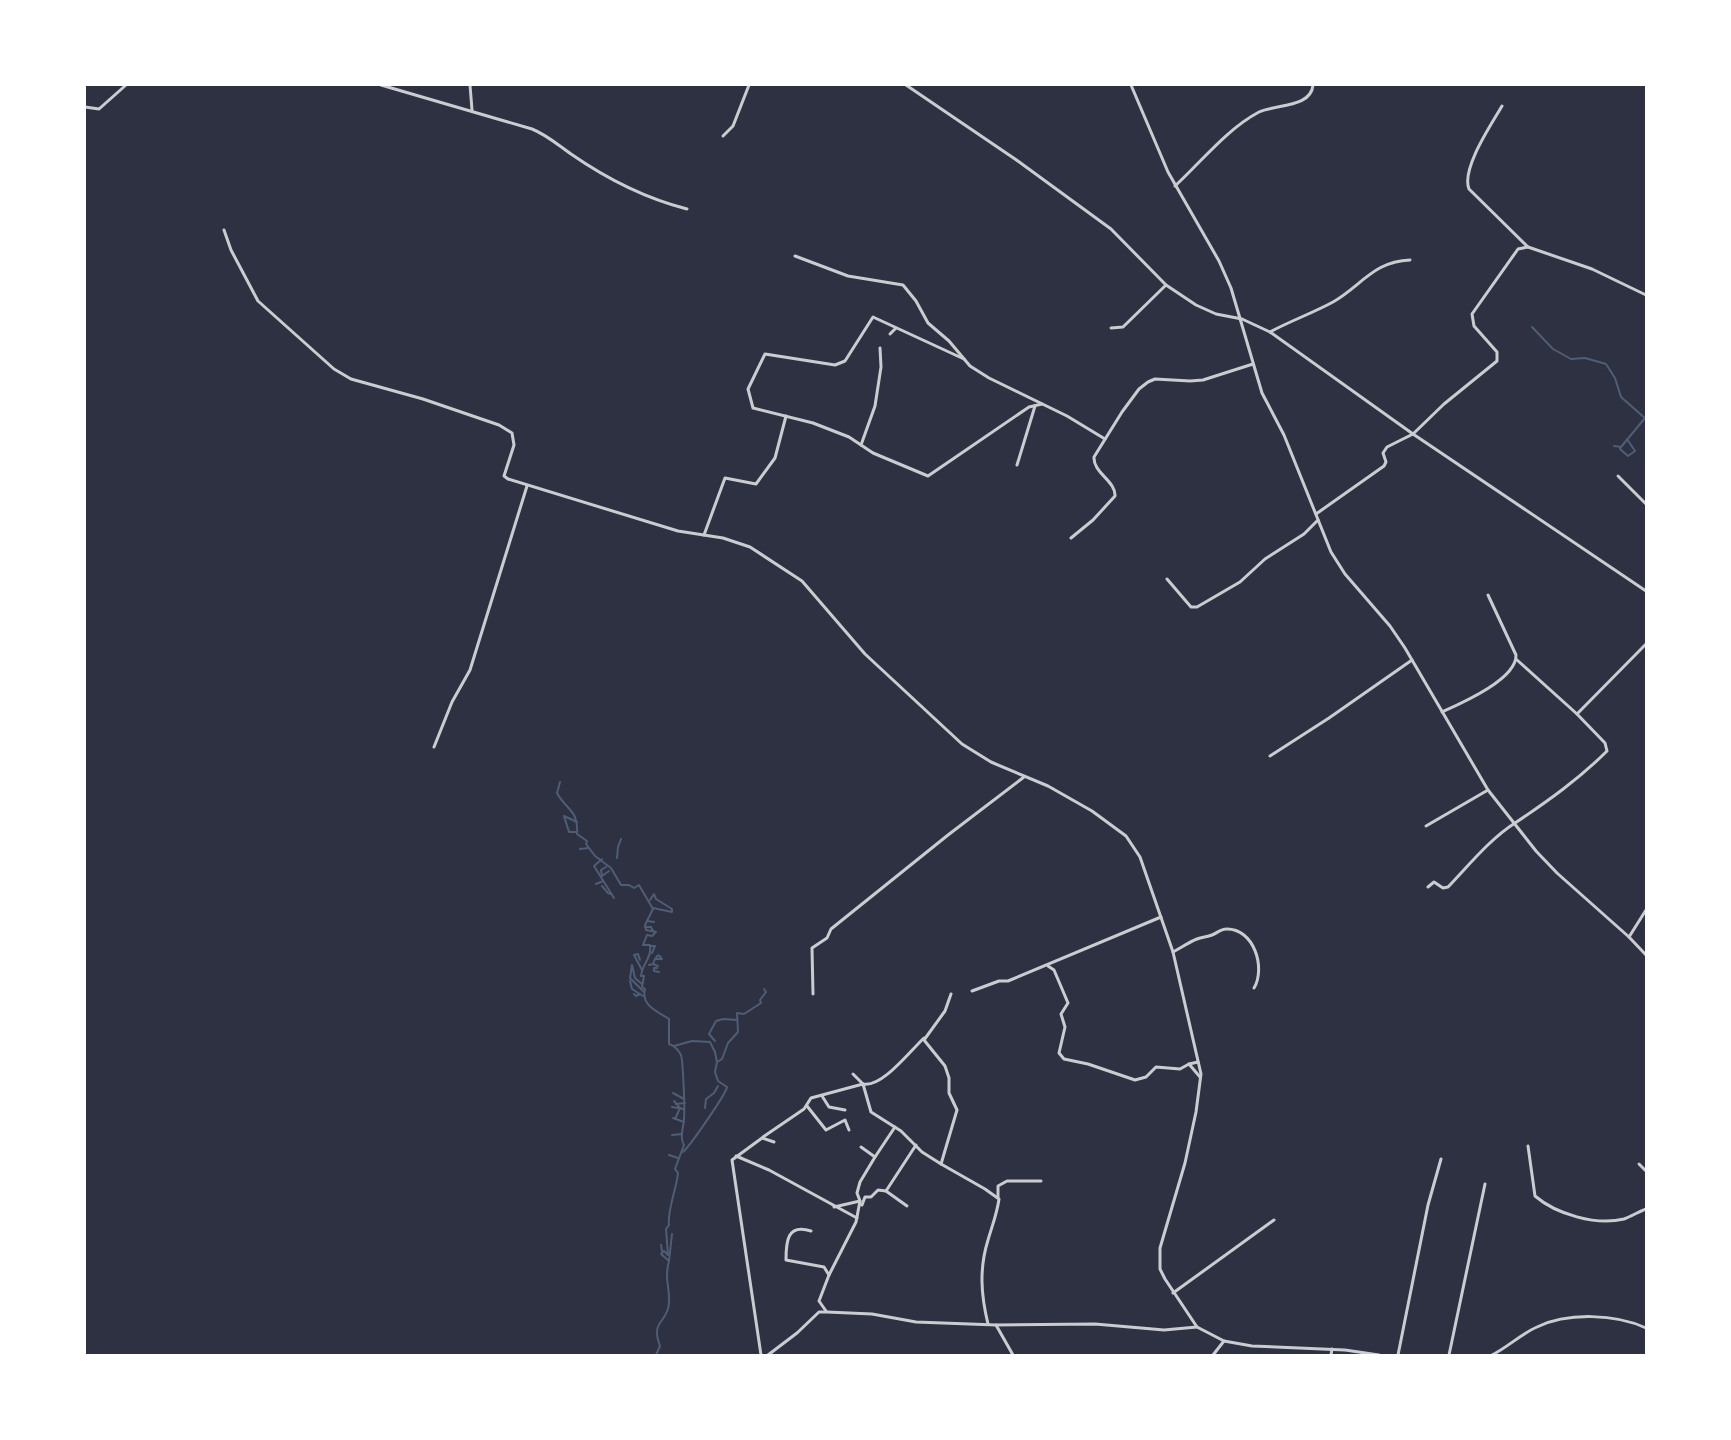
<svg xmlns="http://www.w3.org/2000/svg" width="1731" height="1440" font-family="Helvetica,sans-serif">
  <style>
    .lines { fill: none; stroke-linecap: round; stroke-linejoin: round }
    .stream { stroke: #4f5d75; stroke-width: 2 }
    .minor { stroke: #caccd0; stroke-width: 3 }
  </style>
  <rect width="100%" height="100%" fill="#2d3142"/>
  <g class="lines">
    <g class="stream">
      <polyline points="1532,327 1553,349 1571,359 1585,358 1606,364 1615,378 1621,397 1646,419"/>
      <polyline points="1614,446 1621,447 1645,418"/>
      <polyline points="1621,447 1620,449 1628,456 1635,451 1627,439"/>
      <path d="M560,782L557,793C566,810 579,810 577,834L587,841L586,844L595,856L611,868L621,885H629L634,888L639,885L653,909L645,925L646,930L656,932L652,936L647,935L643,945H650C652,958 642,964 641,976H644L642,987L645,989C641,1005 656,1011 669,1019V1044C675,1046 678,1049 681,1055C683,1061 685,1109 684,1118C684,1127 679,1137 684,1145L675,1169L678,1173C677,1187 667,1211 669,1225L666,1229L668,1255L664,1251L661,1254L669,1261C664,1281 670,1285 669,1303C668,1323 650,1320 660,1346L656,1355"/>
      <polyline points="577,832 569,832 564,816 577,822"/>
      <polyline points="580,849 588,848"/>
      <polyline points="617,858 618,847 621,839"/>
      <polyline points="602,859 594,866 614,898"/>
      <polyline points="606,867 601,870 602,876 609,871"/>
      <polyline points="596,884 603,881"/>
      <polyline points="602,886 608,893 611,894"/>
      <polyline points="650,900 654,894 656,899 672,909 672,912 653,908"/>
      <polyline points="647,921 654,922"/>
      <polyline points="645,927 651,927 653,931"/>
      <polyline points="650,946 655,946 652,953"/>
      <polyline points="655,959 658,955 661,957 660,958"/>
      <polyline points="640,960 638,954 634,955 642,970"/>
      <polyline points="653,964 655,959 662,959"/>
      <polyline points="649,965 653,964 658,966"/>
      <polyline points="657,968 654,968 654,971 659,972"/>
      <polyline points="630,981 632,989 643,996"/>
      <polyline points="642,984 635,978 632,965 630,978 644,992"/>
      <polyline points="634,994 636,996 640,994"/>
      <polyline points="715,1041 709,1034 716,1021 723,1019 737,1020"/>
      <polyline points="674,1046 692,1041 710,1042 715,1052 717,1062"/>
      <polyline points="673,1093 684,1099"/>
      <polyline points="674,1101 680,1108 675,1119"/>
      <polyline points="676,1104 685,1103"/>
      <polyline points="672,1107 684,1109"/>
      <polyline points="705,1108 706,1099 714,1093 718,1086"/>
      <polyline points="673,1118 684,1122"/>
      <polyline points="672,1135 682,1134"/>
      <path d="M683,1152C690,1146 726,1094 727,1087L718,1081L715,1072L717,1062L722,1059L728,1043L738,1032L737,1013L744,1014L761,1003L760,1000L766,992L764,989"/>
      <polyline points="669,1155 678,1158"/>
      <polyline points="661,1245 662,1251"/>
      <polyline points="669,1261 672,1234"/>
    </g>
    <g class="minor">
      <path d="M381,85L532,129C547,135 558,145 571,154C607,179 644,198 687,209"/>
      <polyline points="470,85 472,110"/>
      <polyline points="906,85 1015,159 1111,229 1166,285 1196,305 1216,314 1242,319 1270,332 1413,434 1646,591"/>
      <polyline points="1131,85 1168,172 1219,261 1231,288 1262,393 1284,435 1331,552 1345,574 1390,626 1405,648 1488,790 1536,851 1557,873 1629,937 1646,955"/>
      <path d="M1502,106C1491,125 1461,169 1469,189L1528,247"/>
      <polyline points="85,107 99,109 126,85"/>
      <polyline points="723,136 733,126 749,85"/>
      <path d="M1175,186C1202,161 1227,129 1259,112C1276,104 1311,108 1313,85"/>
      <polyline points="224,230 231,250 258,301 334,369 351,379 423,399 499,425 512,433 514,445 504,476 508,479 678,531 723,538 750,547 802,581 865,654 962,744 991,762 1048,786 1092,811 1126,836 1140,857 1173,952 1201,1074 1196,1112 1185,1163 1160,1248 1160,1269 1165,1279 1197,1327 1224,1341 1252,1346 1345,1350 1379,1355"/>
      <polyline points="795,256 848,276 903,285 916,301 928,323 949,341 970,366 989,378 1067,416 1105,439"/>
      <polyline points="1111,328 1123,327 1166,285"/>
      <path d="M1270,332C1290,321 1313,313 1333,302C1361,286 1374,261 1410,260"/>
      <polyline points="890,334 896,328"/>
      <polyline points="964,359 873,317 845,361 835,365 765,354 748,389 753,408 813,423 849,437 873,453 928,476 1029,407 1042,404"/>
      <polyline points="861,445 875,406 881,367 880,348"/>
      <polyline points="1017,465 1035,406"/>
      <polyline points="1618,476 1646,504"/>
      <polyline points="1316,514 1384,466 1386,462 1383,453 1387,447 1413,434 1444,404 1497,361 1497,352 1474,326 1472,314 1518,249 1528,247 1592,269 1646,295"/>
      <polyline points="704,535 725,478 756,484 775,458 786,416"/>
      <path d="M1071,538L1093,520L1115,496C1116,481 1093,473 1094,457L1122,412L1139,389L1148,382L1155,379L1190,381L1203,380L1253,364"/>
      <polyline points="1167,579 1191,607 1197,607 1240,582 1265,559 1304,534 1318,520"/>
      <polyline points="1517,660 1577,714"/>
      <path d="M1442,712C1462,703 1517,679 1516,655L1488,595"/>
      <polyline points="434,747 452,702 470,670 527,486"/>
      <polyline points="1270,756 1329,718 1412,660"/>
      <polyline points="1426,826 1488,790"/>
      <path d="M1428,887L1434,882L1443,888L1448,887C1469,865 1490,839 1515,823C1548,801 1579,779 1607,751L1605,743L1577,714L1646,644"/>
      <polyline points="1629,937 1646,910"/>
      <path d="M1173,952C1181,948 1189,942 1197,939C1202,937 1207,937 1212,935C1217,933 1221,929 1226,929C1254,928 1266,968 1254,988"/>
      <polyline points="1048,966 1054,970 1068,1003 1061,1014 1065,1027 1059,1053 1064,1059 1088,1064 1135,1080 1146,1077 1156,1067 1180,1069 1189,1064 1200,1077"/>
      <polyline points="972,991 999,981 1008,981 1161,917"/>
      <polyline points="813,994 812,948 827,938 831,929 948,835 1024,777"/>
      <path d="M951,994L945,1011L924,1040L945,1066L949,1078V1093L957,1110L941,1164L985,1189L999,1199C997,1214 992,1226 988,1240C979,1269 981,1295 988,1324"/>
      <polyline points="1189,1064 1198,1062"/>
      <polyline points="853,1074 863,1084 871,1112 901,1131 922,1152 941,1164"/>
      <polyline points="822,1096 829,1107 845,1110"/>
      <polyline points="807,1106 826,1130 845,1120 849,1130"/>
      <path d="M763,1137L804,1109L811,1098L863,1084C882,1088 910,1051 924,1038"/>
      <path d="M1528,1146L1535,1196C1556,1214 1596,1226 1624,1219C1632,1216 1638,1212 1646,1209"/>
      <polyline points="736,1156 769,1170 857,1218"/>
      <polyline points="875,1157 895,1127"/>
      <polyline points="1639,1164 1646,1171"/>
      <polyline points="886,1191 907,1206"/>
      <polyline points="998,1197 998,1186 1007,1181 1041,1181"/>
      <polyline points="860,1204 862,1205 865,1197 871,1197 878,1190 886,1191 916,1145"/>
      <polyline points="834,1207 860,1201"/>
      <path d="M811,1231C787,1223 786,1242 786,1260L824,1267L829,1275L819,1301L826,1311"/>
      <polyline points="829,1275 856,1222 860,1201 857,1193 860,1182 875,1157 861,1147"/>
      <polyline points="1173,1293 1274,1220"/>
      <polyline points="996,1325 1013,1355"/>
      <polyline points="761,1355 732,1160 762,1138 774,1142"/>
      <polyline points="768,1355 797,1333 819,1312 827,1312 872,1314 916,1322 996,1325 1095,1324 1164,1330 1197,1327"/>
      <polyline points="1213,1355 1224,1341"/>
      <polyline points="1331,1355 1332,1349"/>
      <polyline points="1398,1355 1428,1205 1441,1159"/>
      <polyline points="1449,1355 1485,1184"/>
      <path d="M1492,1355C1508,1347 1521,1334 1537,1327C1568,1312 1616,1314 1646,1328"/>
    </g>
  </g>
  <rect width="1731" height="1440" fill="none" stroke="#ffffff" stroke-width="172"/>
</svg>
